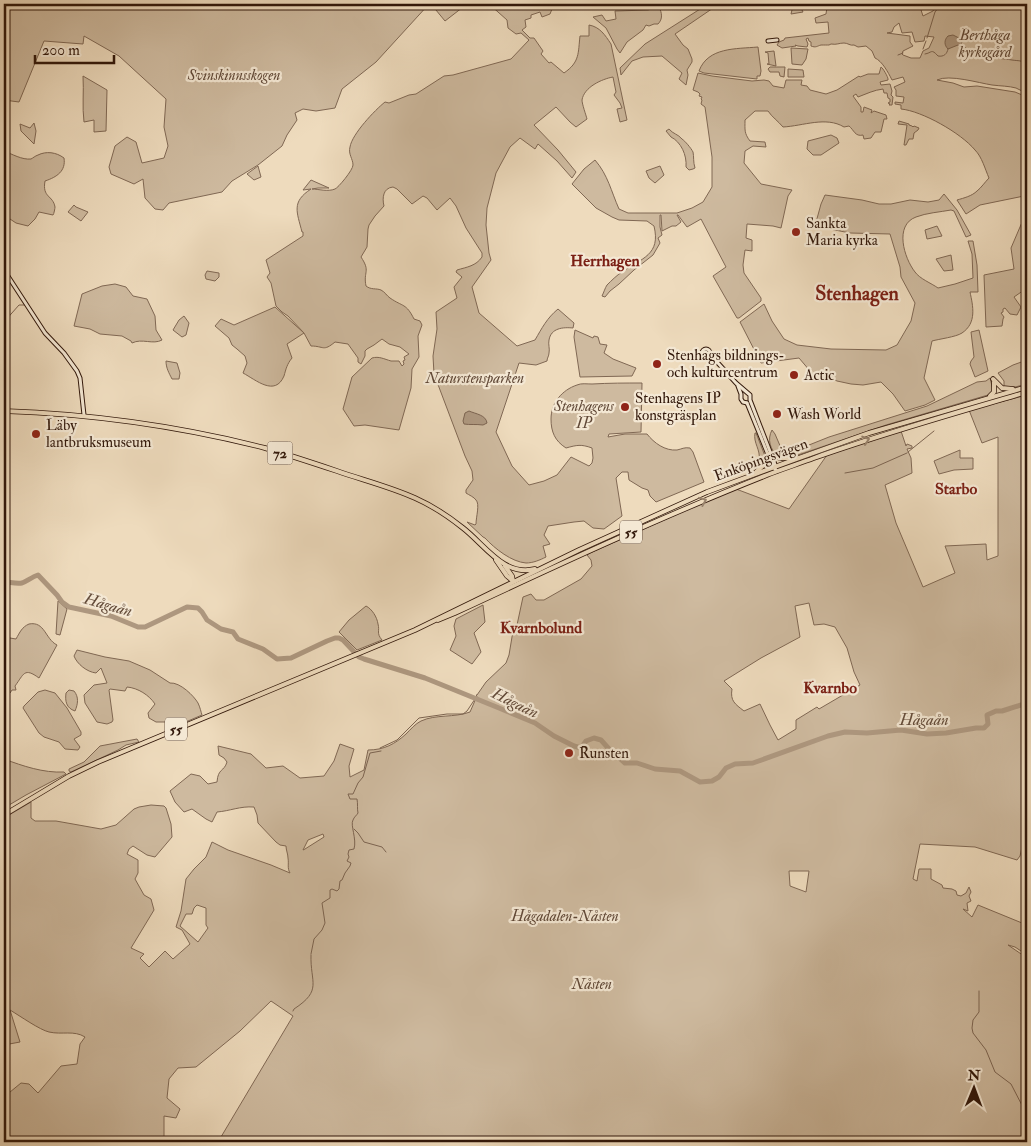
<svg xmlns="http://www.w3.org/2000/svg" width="1031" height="1146" font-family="'IM FELL Double Pica',serif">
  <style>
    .green { fill: #ceba9f; stroke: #806854; fill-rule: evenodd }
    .water { fill: #ae9880; stroke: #7c6451 }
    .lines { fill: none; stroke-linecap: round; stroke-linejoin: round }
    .stream { stroke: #7c6451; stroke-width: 1 }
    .river { stroke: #ae9880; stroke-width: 5 }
    .secondary-casing { stroke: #31170a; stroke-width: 5 }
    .primary-casing { stroke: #31170a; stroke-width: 5.5 }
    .secondary { stroke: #f4e8d4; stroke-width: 3 }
    .primary { stroke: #eedbbd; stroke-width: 4 }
    .oneway { stroke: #99836c }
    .poi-dot { fill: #8f2418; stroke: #f4e8d4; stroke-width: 2 }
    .labels { text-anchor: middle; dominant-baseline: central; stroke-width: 4.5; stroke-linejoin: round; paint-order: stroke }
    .shield { fill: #f4e8d4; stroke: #6c5647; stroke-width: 1 }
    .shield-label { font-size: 14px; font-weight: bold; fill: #31170a }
    .park-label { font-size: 15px; font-style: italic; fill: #604837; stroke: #f4e8d4 }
    .poi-label { font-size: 15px; fill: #31170a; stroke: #f4e8d4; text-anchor: start }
    .street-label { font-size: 15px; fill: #31170a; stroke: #f4e8d4 }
    .neighbourhood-label { font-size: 16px; font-weight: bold; fill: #7a1f14; stroke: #f4e8d4 }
    .water-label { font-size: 16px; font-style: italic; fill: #634b39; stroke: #f4e8d4 }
    .district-label { font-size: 20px; font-weight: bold; fill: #7a1f14; stroke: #f4e8d4 }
  </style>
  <rect width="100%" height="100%" fill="#eedbbd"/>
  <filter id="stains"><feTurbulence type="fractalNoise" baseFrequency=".004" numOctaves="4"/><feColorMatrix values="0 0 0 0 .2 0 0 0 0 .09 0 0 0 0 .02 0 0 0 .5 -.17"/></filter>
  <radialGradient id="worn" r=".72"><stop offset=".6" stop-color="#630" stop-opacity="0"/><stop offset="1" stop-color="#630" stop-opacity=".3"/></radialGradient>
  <g class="green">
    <polygon points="4,4 429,4 376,62 342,89 335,108 316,111 303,109 295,113 297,120 287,135 282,146 258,165 232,181 222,192 169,203 163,210 155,209 145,198 143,179 134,184 111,174 109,167 115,146 127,137 136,142 142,163 164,158 168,146 164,127 166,99 119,56 84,36 83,44 44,41 19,102 4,100"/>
    <polygon points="431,4 467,4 445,21"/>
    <path d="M489,4H554L550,14L542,17L540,12L531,15V18L525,20L526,27L522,30L530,38H534L543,51L541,54L549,63L551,62L564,73C580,62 578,53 580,36H589V25C600,27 605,35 611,44L627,120L620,122L617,109L622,108L620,103L614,95L616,92L613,77C602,79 584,87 582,100C582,104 586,115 587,119L576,127L570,122L556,107L534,125L558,150L576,172L572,178L557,161L538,144L535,149L520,138L510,147L496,173L487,208L486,225L489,253L491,260L472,287L479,313L517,346L535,340C542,328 547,318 558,309L574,323L573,328C563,327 551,328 549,340C548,344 550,349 549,353C549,356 547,358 547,361L536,365L519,363L496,432L512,466L529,485L544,481L557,475L571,457L589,466L592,463L593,458L592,448C581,444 577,445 566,448C555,441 551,432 551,419C551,403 562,390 577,385C581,383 587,384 592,384C609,383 626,383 642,383L641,432L609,434L608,437L625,434H647C654,443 665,451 677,450C682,449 684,447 690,448L693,452L704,482L656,502L650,496L648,490L642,488L629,480L628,472H622L616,478L622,516L604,529L593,528L584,521L574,522L548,526L544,535L550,544L543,546L546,557C540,560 533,563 526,563C512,562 495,549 485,538L483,537L467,522L475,525L476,524C476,517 480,504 476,500C474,497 469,495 466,493V490L473,480L472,471L465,456L434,374L433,356L437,329L436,312L457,298L454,287L462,277L456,272L457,270C467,267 476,266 482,257V253L466,228L456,206L450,198L437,210L427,198L423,196L412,204L397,189L393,187C383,188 382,198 384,206L375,216L369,225L368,229L367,247L361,257C371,272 363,271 366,286C371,290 376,288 381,290C385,292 387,296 390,298C403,307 406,303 414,319L420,321L422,325L418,336L419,357L412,369L411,388L399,430L365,425L354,426L343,409L352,377L372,358C379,356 384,359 391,361C394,361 396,361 399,361L402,366L404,364L403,361L405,360L404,357L409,354L400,347L389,344L382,339L374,345L367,349L365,351V356L361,364L358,362V358L348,344L335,342C323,352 324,346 311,346L304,333L287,344L292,358C287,364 286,369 284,376C275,397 256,380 243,373L247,363L245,356L237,349L232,345L229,338L215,326L221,319L234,325L275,307L304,333L288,316L282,312L276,306L271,283L267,277L270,273L266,260L303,236V232H302C297,212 291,202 311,189L303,190L311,180L329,188H318L312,189C318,189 328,192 335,189C338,188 353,170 353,165C353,159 348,154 350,147C352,134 375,110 385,102L389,103L409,95L416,94L444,76L453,75L511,59L529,40L521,33L516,34L508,28L507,20Z"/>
    <polygon points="708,4 719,4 675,34 683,45 688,49 692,59 692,62 687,70 688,75 686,85 679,79 682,73 662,56 643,57 632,61 621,75 620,68 645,44"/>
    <polygon points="788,4 799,4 803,12 791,14 792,10"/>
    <path d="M826,4H927L928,8L921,10L923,16L933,11L937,4H1027V93C1024,92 1020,90 1016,88C1009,86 1000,86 992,85C979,83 949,74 937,80L953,83L964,87L977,86L1015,92L1027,97V288L1014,297L1021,307L1017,315L1010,314L1005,308L1003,309V312L1001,313L1004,317L1003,319L1002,326L986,327L984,275L1014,269L1011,248L1023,220L1025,200L1024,196L980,205L966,214L957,200C964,198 972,196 977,191C981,188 985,182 989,178C985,169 982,157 975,150C961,133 922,111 901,109V105L895,104V102L903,103L904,97L896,96V90L894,87L905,82L903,77L892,80C888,72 882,61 875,58L872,51L866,46L858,47L854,45C850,46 848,43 844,43C839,43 837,45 831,44L829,45C827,45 824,45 821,45C817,46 816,48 811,46V42L809,41L808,38L806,39L808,44L807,47L798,46L795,45L796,46L782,48L777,45L779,42L784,40L785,38L829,33L828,22L816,23L815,18L826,14L827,7ZM899,23L902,33L912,32L915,42L924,41L925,36L934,37L929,48L923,51L920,58H911L903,55L902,54L903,51L913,46L910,42V36L887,33L892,32L894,27Z"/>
    <path d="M659,7C662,13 663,19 658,24H654L649,26L646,25L643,30L627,42L620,53L617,49L606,28L593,17L602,15L606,21L616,19L615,11L648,10Z"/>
    <path d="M758,47L761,71L760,76H757V79L704,73L699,71C708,47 736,49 758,47Z"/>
    <polygon points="791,48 808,49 806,59 802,65 792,64"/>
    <polygon points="774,51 776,66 767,64 769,64 768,53 765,52"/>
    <polygon points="770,67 785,67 784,77 780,76 779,72 770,72 768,69"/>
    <path d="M881,67C883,68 888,77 888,79V80L880,82L881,85L890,84L892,91L891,95L893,97L892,105H889L890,104L888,103L890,102V99L888,98L887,93H884L883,89C874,90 866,94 858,97L856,94L853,96L861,107V112H863L864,107L872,110L871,113L874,111L886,115L887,119H884L881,132H875L871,138L864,139L863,135C855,137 854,130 849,126L844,127C826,116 803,126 783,127C778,121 772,117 768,111H755L745,120C745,130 744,133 750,141L765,142L766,147L753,146L745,151L744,163L761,184L792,190L788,196L781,228L773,226L747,224L746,238L752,240V251L745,250L743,265L744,273L761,298V301L739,318H737L713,276L726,267L701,219L687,227L678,215H677L681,222L676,226H672L662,231L661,215H660V227L662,235L658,238L660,243L653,255L634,270L619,284L610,291L605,297L602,296C604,292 605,288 607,285C611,281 617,275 622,272C642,258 661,255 654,226L647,221L619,220L612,217L596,208L572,184L584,169L595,160C608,175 611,191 619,209L628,213H677L692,208L703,202L712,187V157L705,107L701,104L702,100L701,99L702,97L699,96L700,94L698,92L693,90L698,73L712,76L752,81L764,80L769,81L773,86L784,88L786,80H802L801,85L807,86L810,90L826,94L837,90L859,76L860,77L868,74H879Z"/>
    <polygon points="788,69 803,70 804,77 788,77"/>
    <path d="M83,76L107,90L106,131L94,132V120L84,122C82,107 84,91 83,76Z"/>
    <polygon points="899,121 909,124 909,125 912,126 913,127 914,126 919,128 918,130 914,133 913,139 909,139 906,145 904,145 907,125 898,124"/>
    <polygon points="34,123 36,131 34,144 21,131 20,124 30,128"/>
    <path d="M669,129C673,134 678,134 682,139C685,141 691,148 693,152C694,156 693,162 695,168L693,169L689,170L686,167C687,155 681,142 671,137L666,131Z"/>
    <polygon points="831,135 837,138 839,143 821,155 813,155 807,149 808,141"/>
    <path d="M4,151C12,154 22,160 31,159C33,158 35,156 38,155C46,151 56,152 64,158C66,171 57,177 45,181C42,198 53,195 55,207C55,208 54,214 53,215L39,212L35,219L28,226L16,223L4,215Z"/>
    <polygon points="258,166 261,177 254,180 247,174"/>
    <polygon points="660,166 664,175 655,183 649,178 646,171"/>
    <path d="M944,194L957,210L971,235L966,237L954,211L951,210C940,212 926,213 916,217C894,225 904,258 915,272C920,279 931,283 938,288L955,284L973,278L972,254L968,241H973L977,265L978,292H970C973,306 977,323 962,333C956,337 939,339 932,341L924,378L935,400L925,405L905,411L893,394L881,382L863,385L851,384L837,381L833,379L816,378L799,358L761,363L740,322L764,304L772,321L784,339L797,345L831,349L886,350L897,345L911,321L915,303L901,277L900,267L890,234L850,233L815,226L821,204L825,195L862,200L879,204H891L910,200L928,202L939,200Z"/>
    <polygon points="74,205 76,207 88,212 81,221 68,212"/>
    <polygon points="937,226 942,236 927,239 925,230"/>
    <polygon points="951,255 953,270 944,271 936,259"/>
    <polygon points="207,271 219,273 219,277 215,281 206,279 205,275"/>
    <path d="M115,284L126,287L133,296L147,299L155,316L156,330L162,340C153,345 142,338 132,343L131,341L122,336L100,334L90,329L74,326L82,294L102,286Z"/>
    <polygon points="184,316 189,323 186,335 182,337 173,330 179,320"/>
    <polygon points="575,330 593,338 594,336 598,337 600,344 607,345 604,353 613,359 636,368 632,376 580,377 574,337"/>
    <polygon points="979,330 988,371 975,377 970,364 971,361 974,357 971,332"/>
    <polygon points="1027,360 1027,384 1011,388 1004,387 1004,381 998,373 1013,365"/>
    <path d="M166,361L177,363L180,373L179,379H172C169,373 166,368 166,361Z"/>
    <polygon points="990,378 993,390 988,395 886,425 798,455 780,456 781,453 783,451 786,452 804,447 829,437 927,406 977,382 986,381"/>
    <path d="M1027,395V849L1022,847L1020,856L1017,860L975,847L920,844L913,879L917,881L919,869H931V879L942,885L943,888L952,889L956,891L957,895L961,896L966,893L969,887L971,892L969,896L971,901L967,903L968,911L963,909L972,917L978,905L1022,923L1027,913V955L1015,947L1008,945L1027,958V1142H218L293,1016L271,1001L240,1031L196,1067L178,1068L169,1079L167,1098L180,1109L176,1118L164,1116V1136L170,1142H4V1097L21,1083L29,1084L38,1093L61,1066L77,1064L80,1044L85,1037C74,1030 62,1035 49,1032C40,1030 20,1016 10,1010L20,1042L4,1045V818L31,802V818L35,821H56L101,829L116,825L134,809L139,807L151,805L164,806L166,808L171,824L172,837L155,857L147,855L133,846L129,849L127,854L138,860V873L135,879L144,895L151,899L154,910L131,948L144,954L140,958L149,967L165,951L173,959L190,944L182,930L176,927L181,911L186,879L194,869L206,857L212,842L228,850L271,865L290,873C287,868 289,864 288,858C288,854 286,850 286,846L280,845L276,842L258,823L257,815L254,807C240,806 230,811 217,812L212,822L206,819L192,809L184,812L175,802L170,791L191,774L200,776L208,784L217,782C218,768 224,772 227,762L224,758L219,755L218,746L251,754L266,768L283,766L300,778L324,776L334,761L340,744L354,749L349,766L350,777L364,770L368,750C384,750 395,744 406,734C411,729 415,724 421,721C436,714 454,718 470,712L477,696L476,695H477L486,682L506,663L509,655L514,625H517L523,597L531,594L536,600H544L581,579L592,566L591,560L587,555L590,553L704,502L736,489L789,509L827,455L901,431L906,446L907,444L912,446V448L907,449L911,458L912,473L885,485L896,523L923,587L955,573L945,546L986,544L987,560L998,556V437L982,443L969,410ZM809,603L814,625L824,624L835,627L847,648L854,672L860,685L819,709L817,707L796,720V729L778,740L770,725L760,704L744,711C735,704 730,701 732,689L724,681L761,658L800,637L795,606ZM323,834L324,837L305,849L303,850L308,840ZM789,871H809L806,892L790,886ZM197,905L206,908V925L208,928L198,942L180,926L186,914H192L194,908Z"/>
    <path d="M772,430L775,434L781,448L778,456C770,450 767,439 772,430Z"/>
    <path d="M755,433H756L765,456L763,459L759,460C761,450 753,443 755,433Z"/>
    <polygon points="960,450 960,458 973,458 973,469 954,470 939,474 934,461"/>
    <polygon points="58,601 67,609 60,635 56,634"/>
    <polygon points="483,605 485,622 474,633 481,652 472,664 450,650 456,636 454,626 456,619"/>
    <path d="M366,606C372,609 377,617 378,624C380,631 376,633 382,640L357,650L339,632L349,620Z"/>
    <path d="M29,624C45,621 45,639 57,645L39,678C24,667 24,674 15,686L16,690H12L10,693L5,685L4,678V637L16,639C20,632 22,627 29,624Z"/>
    <path d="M77,650L105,657L129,661L150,670L170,683C180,682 194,696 198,703C200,707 201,712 202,715L167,730V722H156L149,718L148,713L155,704C149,695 138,688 127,687L125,691L110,689L109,690L113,720L112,722L107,724L97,722L85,703L84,695L94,685L107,683L101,668L96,673C87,672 77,664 74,656Z"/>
    <polygon points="45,690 55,693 67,708 81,732 81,735 74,739 80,747 78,750 65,749 59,742 44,737 39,733 23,708 24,706 38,692"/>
    <path d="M69,690L74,691C79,697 78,704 75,711C66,708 65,701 66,693Z"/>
    <polygon points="137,739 139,742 126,745 118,750 71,772 69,771 69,769 84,762 100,746"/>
    <path d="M4,759C23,766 43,773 64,772L66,774L26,795L4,808Z"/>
  </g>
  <g class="water">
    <path d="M953,35L961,39L962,42L960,47L958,45L948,49C944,45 944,40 948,36Z"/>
    <path d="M469,411C476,414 486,415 487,423L483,425C476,424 470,425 464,424L463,421L465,413Z"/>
  </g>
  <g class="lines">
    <g class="stream">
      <polyline points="927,38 935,12 938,8 936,4"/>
      <path d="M961,45C966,47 969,52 974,54C982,58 1002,58 1012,60C1018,61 1022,60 1027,64"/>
      <polyline points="923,49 926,41"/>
      <path d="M925,54C932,53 931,48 938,56C944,57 947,54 948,49"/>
      <polyline points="898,55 903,53"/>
      <polyline points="4,322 19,305 24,305"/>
      <polyline points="908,452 934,431"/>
      <polyline points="845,473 873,468 907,453"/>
      <polyline points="380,748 397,740 419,718 447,714 463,714 467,711 475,699"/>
      <polyline points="354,829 358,833 364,842 382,847 386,852"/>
      <path d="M311,954L314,939L322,930L325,923L322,903L330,898V890L332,889L337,891L339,889L340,881L342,880L345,873L350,866L351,863L347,861L349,857L348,854L349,850L354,849C357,839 350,825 353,820C354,817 357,815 358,813C357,809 358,804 357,799H350L348,794H353L358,783L363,777L370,753L381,751"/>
      <polyline points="979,991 979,1012 973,1020 972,1028 973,1033 986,1050 995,1072 1011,1084 1027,1115"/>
      <path d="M293,1011L294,1009C323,990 310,983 311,955"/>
    </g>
    <path class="river" d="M4,582C9,582 16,584 22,583C27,581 32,577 38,575L57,595L62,602L69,607L111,616L138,627H145L187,607L198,608L202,612L207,620L221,629L233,632L238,639L263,649L277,659L291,658L327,641L335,638H339L343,640L359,657L364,659L425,678L499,708L535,723L554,736L574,746L581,748L586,741L594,738L601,740L609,749L625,763H637L655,769L680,771L700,782L712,781L719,777L726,768L735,764L753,763L828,736L845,732L867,733L901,730L927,734L946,733L976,728H984L988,724L987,715L996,711H1002L1027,703"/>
    <defs>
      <g id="secondary">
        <polyline points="768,41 777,40"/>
        <polyline points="4,270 45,333 64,353 77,371 80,378 84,415"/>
        <circle cx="706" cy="353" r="4"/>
        <polyline points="709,355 717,362 736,383 750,395 750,400 776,467"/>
        <polyline points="738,386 741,394 741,399 743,402 747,403"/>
        <polyline points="747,403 773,467 777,471"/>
      </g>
      <g id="primary">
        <polyline points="993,379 1002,388 1013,389"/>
        <polyline points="990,396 994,392 994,382"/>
        <path d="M4,411C92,414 179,426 265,448C289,455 313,463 337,471C363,480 391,487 415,498C433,506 448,516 463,528C485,545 504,577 535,569"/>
        <polyline points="772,454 780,458 794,458"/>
        <polyline points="756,472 765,464 768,454"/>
        <polyline points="496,560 507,576 513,581"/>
        <polyline points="505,566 512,576 513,581"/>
        <path d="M438,620L455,613C558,565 661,517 767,475C782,469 798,464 814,458C884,433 956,413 1027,392"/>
        <polyline points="4,815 69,776 98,762 415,630 579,550 707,492 799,458 869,433 1027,387"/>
      </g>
    </defs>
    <use href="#secondary" class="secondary-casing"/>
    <use href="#primary" class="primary-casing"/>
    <use href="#secondary" class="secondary"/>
    <use href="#primary" class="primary"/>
  </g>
  <defs><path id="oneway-chevron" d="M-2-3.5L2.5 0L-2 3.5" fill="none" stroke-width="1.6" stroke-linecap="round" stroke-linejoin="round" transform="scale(1.25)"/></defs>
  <g class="oneway">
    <use href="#oneway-chevron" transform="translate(866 440) rotate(-18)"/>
    <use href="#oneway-chevron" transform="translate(703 501) rotate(-22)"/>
  </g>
  <g class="poi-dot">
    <circle cx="796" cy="232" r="5"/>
    <circle cx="657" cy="364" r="5"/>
    <circle cx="794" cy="375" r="5"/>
    <circle cx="625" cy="407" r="5"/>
    <circle cx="777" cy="414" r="5"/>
    <circle cx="36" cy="434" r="5"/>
    <circle cx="569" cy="753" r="5"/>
  </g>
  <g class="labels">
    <g class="shield">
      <rect x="267.5" y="441.5" width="25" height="23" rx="4"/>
      <rect x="620" y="520.5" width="22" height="23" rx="4"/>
      <rect x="165" y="717.5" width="22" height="23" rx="4"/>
    </g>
    <g class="shield-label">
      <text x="280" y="453">72</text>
      <text x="631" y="532">55</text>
      <text x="176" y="729">55</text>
    </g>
    <g class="park-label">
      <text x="985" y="35">Berthåga<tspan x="985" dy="17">kyrkogård</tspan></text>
      <text x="234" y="75">Svinskinnsskogen</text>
      <text x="475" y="378">Naturstensparken</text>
      <text x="584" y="406">Stenhagens<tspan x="584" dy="17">IP</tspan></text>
      <text x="565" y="916">Hågadalen-Nåsten</text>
      <text x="592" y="984">Nåsten</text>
    </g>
    <g class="poi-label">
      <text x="806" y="223">Sankta<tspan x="806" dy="17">Maria kyrka</tspan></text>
      <text x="667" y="355">Stenhags bildnings-<tspan x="667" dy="17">och kulturcentrum</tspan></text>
      <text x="804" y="375">Actic</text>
      <text x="635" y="398">Stenhagens IP<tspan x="635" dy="17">konstgräsplan</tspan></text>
      <text x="787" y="414">Wash World</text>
      <text x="46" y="425">Läby<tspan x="46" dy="17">lantbruksmuseum</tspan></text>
      <text x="579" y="753">Runsten</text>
    </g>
    <g class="street-label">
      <text transform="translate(761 460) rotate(-20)">Enköpingsvägen</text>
    </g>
    <g class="neighbourhood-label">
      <text x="605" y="261">Herrhagen</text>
      <text x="956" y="489">Starbo</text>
      <text x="541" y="628">Kvarnbolund</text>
      <text x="830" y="688">Kvarnbo</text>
    </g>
    <g class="water-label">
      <text transform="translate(108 605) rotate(16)">Hågaån</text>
      <text transform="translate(515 703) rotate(26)">Hågaån</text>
      <text x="924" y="720">Hågaån</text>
    </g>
    <g class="district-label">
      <text x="857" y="293">Stenhagen</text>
    </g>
  </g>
  <rect width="1031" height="1146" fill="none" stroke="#eedbbd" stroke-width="20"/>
  <rect x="5" y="5" width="1021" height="1136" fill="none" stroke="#31170a" stroke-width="2.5"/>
  <rect x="10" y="10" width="1011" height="1126" fill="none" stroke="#31170a"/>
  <g transform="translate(974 1088) rotate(1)" stroke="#f4e8d4" stroke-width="4" paint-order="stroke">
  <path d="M0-4L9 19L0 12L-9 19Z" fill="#31170a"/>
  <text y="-8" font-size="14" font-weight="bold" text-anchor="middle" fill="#31170a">N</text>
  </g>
  <path d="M35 55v8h79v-8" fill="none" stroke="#31170a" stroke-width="2.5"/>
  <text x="42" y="55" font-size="15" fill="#31170a" stroke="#f4e8d4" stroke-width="4" paint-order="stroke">200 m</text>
  <rect width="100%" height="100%" filter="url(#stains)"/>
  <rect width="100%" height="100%" fill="url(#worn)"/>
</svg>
